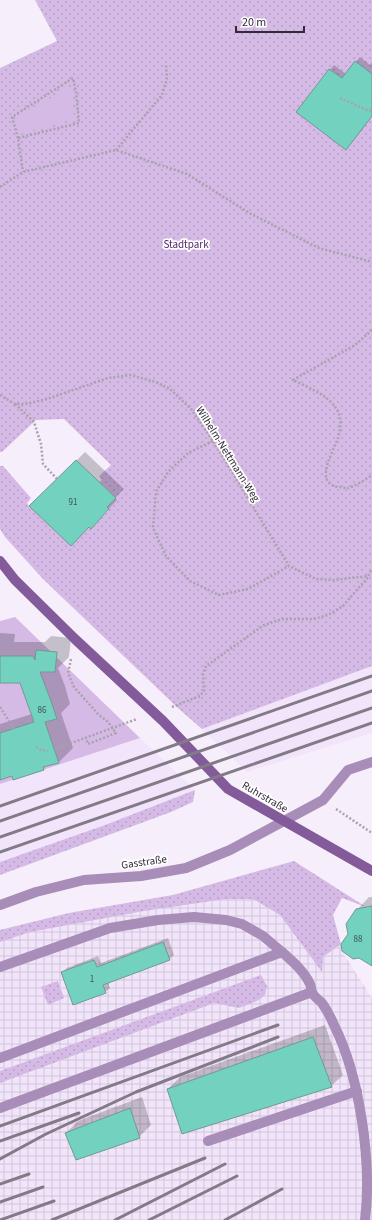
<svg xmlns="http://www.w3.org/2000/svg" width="372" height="1220" font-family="'Source Sans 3',sans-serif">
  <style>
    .built { fill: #f2e5fb }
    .industrial { fill: url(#industrial-grid) }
    .grass { fill: url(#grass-dots) }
    .garden { fill: #d5bae6 }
    .shadow { fill: #0003 }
    .building { fill: #72d1bf; stroke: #719a91 }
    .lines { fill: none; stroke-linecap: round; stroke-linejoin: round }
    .path { stroke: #a9a2ae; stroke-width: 2.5; stroke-dasharray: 2 2; stroke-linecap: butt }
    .lane { stroke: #a78db8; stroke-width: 10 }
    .street { stroke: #a78db8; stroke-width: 10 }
    .secondary { stroke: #835b9a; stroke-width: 10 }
    .rail { stroke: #827b87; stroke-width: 3 }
    .labels { text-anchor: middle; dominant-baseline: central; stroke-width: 3.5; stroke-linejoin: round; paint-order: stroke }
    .number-label { font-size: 9px; fill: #425458 }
    .park-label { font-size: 11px; fill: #54256c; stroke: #fff }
    .street-label { font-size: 11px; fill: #322b36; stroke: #fff }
  </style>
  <defs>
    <pattern id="industrial-grid" width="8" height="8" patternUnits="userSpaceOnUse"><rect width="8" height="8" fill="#f2e5fb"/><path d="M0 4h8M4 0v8" fill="none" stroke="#d0c5d8"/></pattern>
    <pattern id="grass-dots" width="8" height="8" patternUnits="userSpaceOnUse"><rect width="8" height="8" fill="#d5bae6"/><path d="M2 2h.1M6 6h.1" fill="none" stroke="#b7a0c6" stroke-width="1.8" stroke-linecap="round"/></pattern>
  </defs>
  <rect width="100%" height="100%" fill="#f6effb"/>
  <g class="built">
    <polygon points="372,666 372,733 247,772 202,729"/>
    <polygon points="140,738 195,790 105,825 0,862 0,784"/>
  </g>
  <polygon class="industrial" points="272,867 323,957 341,944 342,951 372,998 372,1220 0,1220 0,930 69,913 173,895"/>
  <g class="grass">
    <polygon points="35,0 372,0 372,666 202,729 179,709 43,579 5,537 0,529 0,466 3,466 31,498 27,503 29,506 89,527 91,529 109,510 107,507 116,498 99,482 102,480 99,476 111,465 64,419 36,420 2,452 0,452 0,68 57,41"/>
    <polygon points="195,790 193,802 171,812 0,875 0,862 105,825"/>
    <polygon points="294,861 366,907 342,898 333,915 341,944 323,957 322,972 280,915 253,899 225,899 144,911 30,932 0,942 0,930 69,913 173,895"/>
    <polygon points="261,975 267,986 265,995 257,1001 239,1008 214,1003 0,1083 0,1071"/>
    <polygon points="58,981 64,998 48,1005 41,987"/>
  </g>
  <g class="garden">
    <polygon points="70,87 74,119 19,134 15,118"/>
    <polygon points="15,617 140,738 0,784 0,621"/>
  </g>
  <g class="shadow">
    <polygon points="360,57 370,65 372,62 372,105 361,119 367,123 346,149 297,112 334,65 346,74"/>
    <polygon points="85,452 124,489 115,498 117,500 99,519 89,526 31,506"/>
    <polygon points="0,633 15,634 14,642 45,642 51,636 71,638 69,657 58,668 65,686 70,704 61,713 73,748 59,762 47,765 43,769 12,775 0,779 0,724 32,714 21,682 0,682"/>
    <polygon points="369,897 372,897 372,964 349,934 357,910"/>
    <polygon points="168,938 174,955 169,959 108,982 110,988 105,992 62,972 67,968 98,956 101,963"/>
    <polygon points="325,1025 343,1075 331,1086 168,1089 180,1077"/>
    <polygon points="142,1097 151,1125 139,1137 66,1133 78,1121"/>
  </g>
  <g class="building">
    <polygon points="355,61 372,74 372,116 346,150 296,112 329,69 342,78"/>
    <polygon points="76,460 116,498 107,507 109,509 91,529 89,527 71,546 29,506"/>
    <polygon points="36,650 57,652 55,672 40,672 51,701 57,719 45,722 59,763 43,767 44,770 13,780 12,776 0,780 0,733 34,722 20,683 0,683 0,656 33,656 35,660"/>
    <polygon points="372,906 372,966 359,958 353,959 342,951 341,944 348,934 346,924 356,909"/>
    <polygon points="163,942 170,960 103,985 106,993 73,1005 61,972 94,960 97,967"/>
    <polygon points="313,1037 332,1087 182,1134 167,1089"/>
    <polygon points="130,1108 140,1138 76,1160 65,1133"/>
  </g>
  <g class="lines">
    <g class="path">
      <polyline points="340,98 369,111 372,110"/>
      <polyline points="18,138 12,117 73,78 76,92 79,123 18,138 23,172"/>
      <polyline points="116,150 162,95 167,79 166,65"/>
      <polyline points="0,187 23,172 116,150 187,174 251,214 319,248 372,262"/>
      <path d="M372,330L355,345L293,380C309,388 332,396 339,414C342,421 340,430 338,438C334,450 313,483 338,487C341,487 345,488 348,488C353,487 367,479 372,475"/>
      <polyline points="0,395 15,404 26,404 47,399 108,378 130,375 156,382 170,389 191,409 213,441 289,566 316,579 334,580 368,576 372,569"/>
      <polyline points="15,404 34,422 41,444 43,464 57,479"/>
      <polyline points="213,441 188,453 168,472 156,492 153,528 166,556 190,581 219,595 248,589 289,566"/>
      <polyline points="71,659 68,673 74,687 98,714 108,722 116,733 88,744 86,738"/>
      <polyline points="0,707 14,729"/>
      <polyline points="172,707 200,696 204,691 203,674 206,666 264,625 282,619 314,619 328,615 343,606 368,577"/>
      <polyline points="36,747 41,750 48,751"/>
      <polyline points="55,749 137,719"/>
      <polyline points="336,809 372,833"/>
    </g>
    <g class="lane">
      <polyline points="0,967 110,928 158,920 194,917 226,920 242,924 263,936 282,952"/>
      <path d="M0,1058L282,952C292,961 304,971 310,984C311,986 311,990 312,992C314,997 319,1000 322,1003C327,1010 331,1018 334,1025C360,1077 372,1162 365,1220"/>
      <polyline points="0,1108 312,992"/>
      <polyline points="208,1141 357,1091"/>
    </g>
    <polyline class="street" points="0,905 36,892 84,880 141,876 186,868 230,850 323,800 348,770 372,762"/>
    <polyline class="secondary" points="0,561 15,580 76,640 163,721 228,789 372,871"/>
    <g class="rail">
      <polyline points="0,806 372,676"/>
      <polyline points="0,821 372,691"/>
      <polyline points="0,837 372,708"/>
      <polyline points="0,852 372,723"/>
      <polyline points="0,1126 278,1025"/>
      <polyline points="0,1141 79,1113"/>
      <polyline points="0,1159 46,1134 136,1092 278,1037"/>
      <polyline points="0,1184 29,1174"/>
      <polyline points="0,1202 43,1187"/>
      <polyline points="0,1220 54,1201"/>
      <polyline points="52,1220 205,1158"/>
      <polyline points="115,1220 225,1164"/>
      <polyline points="149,1220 237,1176"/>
      <polyline points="225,1220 282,1189"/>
    </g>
  </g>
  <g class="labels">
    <g class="number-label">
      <text x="73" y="502">91</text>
      <text x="42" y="710">86</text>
      <text x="358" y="939">88</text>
      <text x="92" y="979">1</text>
    </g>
    <g class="park-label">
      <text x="186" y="244">Stadtpark</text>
    </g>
    <g class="street-label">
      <text transform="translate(228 454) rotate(58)">Wilhelm-Nettmann-Weg</text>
      <text transform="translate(265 797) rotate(30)">Ruhrstraße</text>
      <text transform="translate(144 862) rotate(-8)">Gasstraße</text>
    </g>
  </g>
  <path d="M236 26v6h68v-6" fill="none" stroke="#322b36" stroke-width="2"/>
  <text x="242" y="26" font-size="12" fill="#322b36" stroke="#ffffff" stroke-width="3" paint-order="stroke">20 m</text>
</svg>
